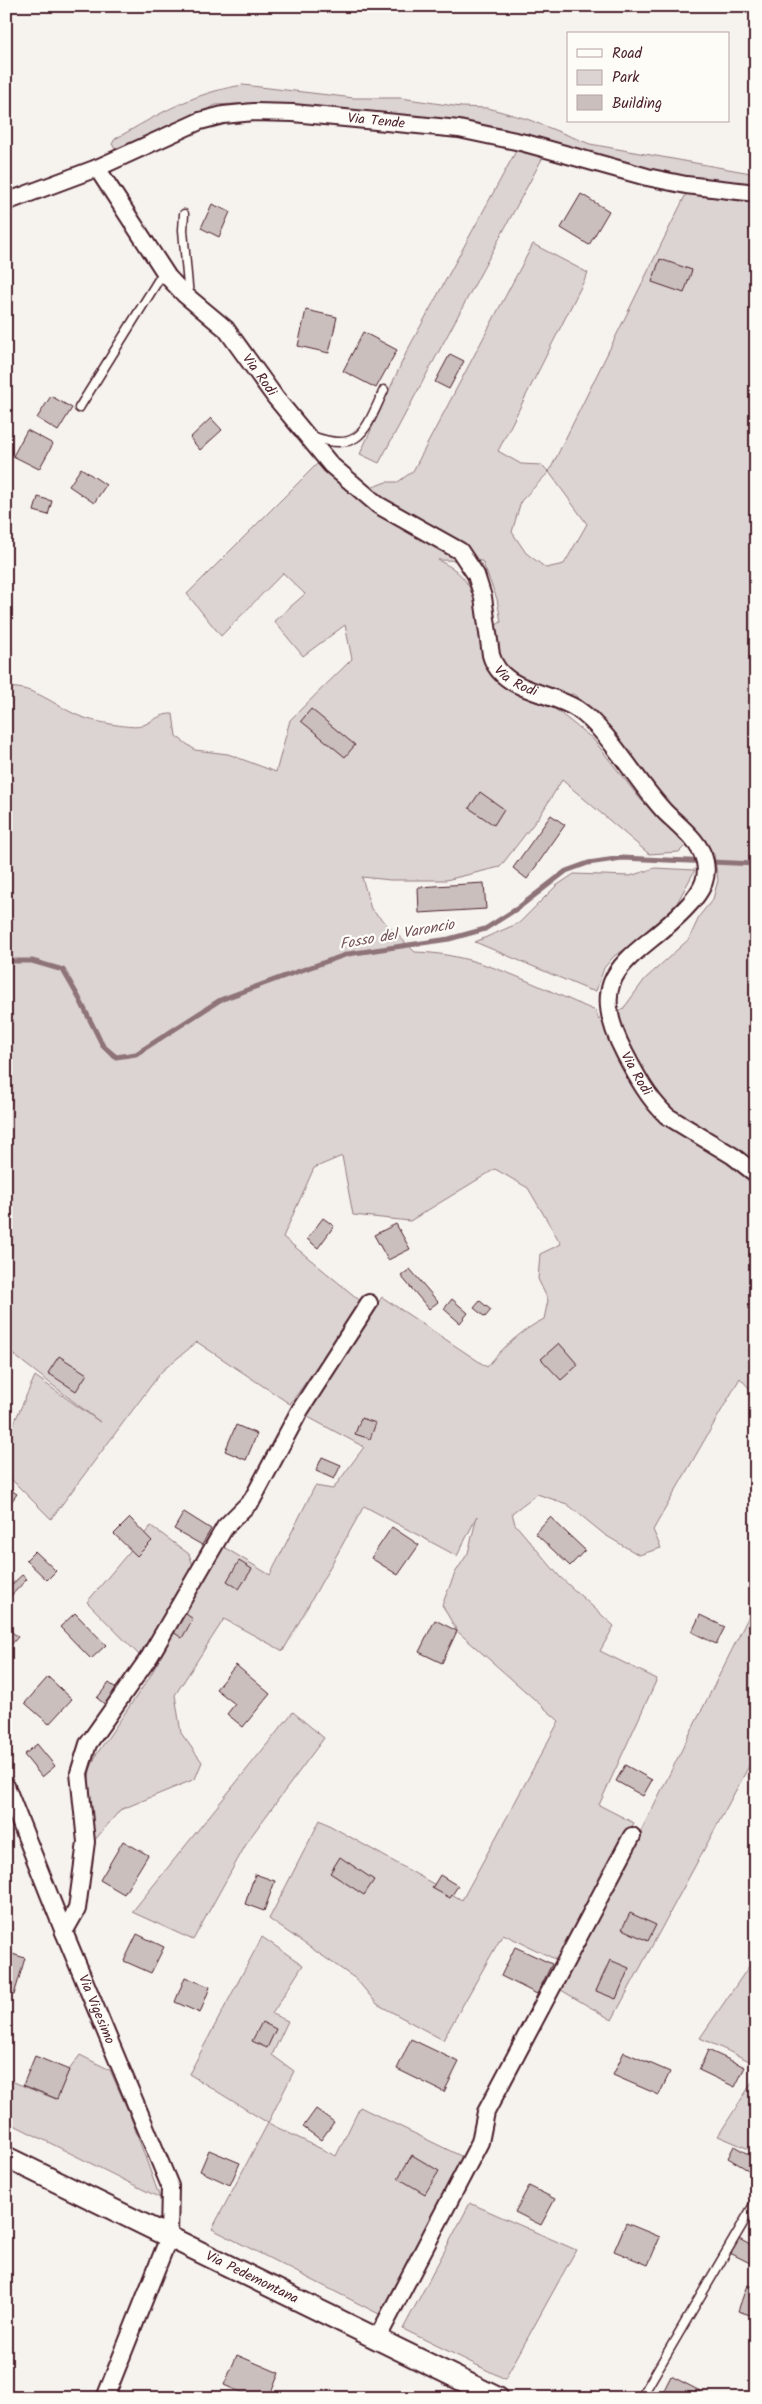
<svg xmlns="http://www.w3.org/2000/svg" width="762" height="2404" font-family="Kalam,sans-serif">
  <style>
    .green { fill: #dcd4d2; stroke: #937a7e; fill-rule: evenodd }
    .lines { fill: none; stroke-linecap: round; stroke-linejoin: round }
    .stream { stroke: #8e7378; stroke-width: 5 }
    .building { fill: #cbbfbe; stroke: #4a1f2b }
    .service-casing { stroke: #4a1f2b; stroke-width: 11 }
    .minor-casing { stroke: #4a1f2b; stroke-width: 20 }
    .tertiary-casing { stroke: #4a1f2b; stroke-width: 24 }
    .service { stroke: #fdfcf7; stroke-width: 8 }
    .minor { stroke: #fdfcf7; stroke-width: 16 }
    .tertiary { stroke: #fdfcf7; stroke-width: 20 }
    .labels { text-anchor: middle; dominant-baseline: central; stroke-width: 4.5; stroke-linejoin: round; paint-order: stroke }
    .street-label { font-size: 14px; fill: #4a1f2b; stroke: #fdfcf7 }
    .water-label { font-size: 15px; font-style: italic; fill: #725058; stroke: #fdfcf7 }
  </style>
  <rect width="100%" height="100%" fill="#f6f3ef"/>
  <filter id="ink" filterUnits="userSpaceOnUse"><feTurbulence type="fractalNoise" baseFrequency=".02" numOctaves="2"/><feDisplacementMap in="SourceGraphic" scale="10" xChannelSelector="R" yChannelSelector="G"/><feConvolveMatrix kernelMatrix="1 2 1 2 8 2 1 2 1" color-interpolation-filters="sRGB"/></filter>
  <g filter="url(#ink)">
    <g class="green">
      <path d="M243,85L354,98H401L461,107L488,108L527,119L590,144L756,174V185L691,178L631,166L529,135L476,125L254,103L216,105L115,149L112,144L115,139C159,114 192,93 243,85Z"/>
      <polygon points="516,151 543,157 379,463 360,454 407,351"/>
      <path d="M686,194L756,203V1396L740,1378L653,1530L661,1548L639,1555L605,1535L567,1504L537,1494L512,1513L515,1524L560,1577L614,1626L600,1651L657,1679L599,1805L634,1823L561,1962L503,1934L443,2040L377,2004L356,1979L269,1919L320,1820L462,1900L559,1721L457,1631L442,1605L455,1573L468,1553L477,1516L457,1556L364,1506L283,1651L224,1619L175,1695L181,1733L202,1762L195,1779L120,1810L94,1841L88,1787L90,1770L96,1755L149,1678L222,1546L270,1575L315,1486L333,1489L364,1447L306,1416L382,1297L487,1367C503,1347 522,1330 544,1319L548,1300L538,1279L540,1254L561,1244L528,1188L495,1169L410,1221L353,1215L342,1156L314,1168L283,1237L363,1303L290,1404L197,1342L162,1371L51,1519L6,1474V1441L35,1376L100,1422L6,1349V688C36,684 61,712 88,719C97,722 134,729 141,726C152,722 161,713 173,714L176,736L195,750L228,754L276,772L290,720L352,659L345,625L303,656L274,621L305,594L283,573L221,636L187,594L317,464L352,495L386,482H398L413,471L533,244L588,273L498,451L521,464L542,465L549,472ZM549,472L587,524L564,564L546,568L526,553L512,532L521,501ZM438,560L482,561L497,599L501,622L481,635C478,611 475,586 455,570C450,566 443,563 438,560ZM573,694L596,711L634,757L645,777L695,837L714,854L718,880L713,899L700,915L689,939L645,979L623,1009L599,1020L596,1011C538,987 479,953 415,952L371,909L362,877L390,880H446L500,867L541,814L562,780L649,854L679,852L686,845L641,800L593,739L541,698Z"/>
      <polygon points="655,868 695,870 672,912 636,943 614,956 604,968 596,991 589,990 475,942 519,923 556,886 574,874 630,876"/>
      <polygon points="151,1526 189,1554 194,1568 139,1655 87,1602"/>
      <polygon points="756,1602 756,1753 612,2020 561,1990"/>
      <polygon points="293,1712 324,1738 249,1839 193,1940 132,1912"/>
      <polygon points="262,1937 303,1965 272,2014 288,2021 272,2055 294,2071 268,2123 336,2156 360,2107 465,2158 379,2314 212,2229 268,2123 189,2074"/>
      <polygon points="756,1956 756,2064 700,2038"/>
      <polygon points="80,2055 110,2070 130,2115 160,2198 6,2121 6,2079 56,2099 69,2070"/>
      <polygon points="756,2076 756,2152 718,2136"/>
      <polygon points="470,2203 576,2250 505,2379 403,2329"/>
    </g>
    <g class="lines">
      <polyline class="stream" points="6,961 32,961 63,970 79,998 103,1046 116,1057 136,1054 220,1000 285,976 348,954 449,939 485,929 518,908 566,871 588,863 622,858 756,864"/>
    </g>
    <g class="building">
      <polygon points="581,194 609,211 589,245 561,228"/>
      <polygon points="212,204 230,212 219,237 201,228"/>
      <polygon points="660,259 692,270 684,293 652,282"/>
      <polygon points="306,310 337,317 329,353 298,346"/>
      <polygon points="363,332 397,350 376,388 343,371"/>
      <polygon points="450,354 464,361 449,389 435,382"/>
      <polygon points="51,396 72,408 58,431 37,418"/>
      <polygon points="211,418 222,430 200,450 190,438"/>
      <polygon points="27,430 53,444 39,469 13,456"/>
      <polygon points="81,468 106,485 94,503 69,486"/>
      <polygon points="38,497 52,501 48,515 34,511"/>
      <polygon points="311,709 355,745 345,757 301,721"/>
      <polygon points="480,792 504,809 494,825 469,808"/>
      <polygon points="551,815 565,825 527,879 513,868"/>
      <polygon points="484,883 486,909 419,913 418,887"/>
      <polygon points="323,1218 334,1226 318,1248 307,1239"/>
      <polygon points="396,1224 410,1249 388,1260 374,1235"/>
      <polygon points="410,1269 438,1302 429,1309 401,1276"/>
      <polygon points="452,1299 468,1313 460,1323 444,1309"/>
      <polygon points="480,1301 491,1310 485,1317 474,1308"/>
      <polygon points="559,1343 578,1365 561,1380 541,1359"/>
      <polygon points="59,1356 87,1374 76,1391 48,1373"/>
      <polygon points="361,1418 376,1423 370,1439 355,1434"/>
      <polygon points="236,1425 257,1434 246,1460 225,1451"/>
      <polygon points="322,1457 341,1465 334,1479 316,1471"/>
      <polygon points="6,1487 17,1494 6,1509"/>
      <polygon points="184,1512 211,1529 202,1545 174,1529"/>
      <polygon points="550,1517 585,1550 570,1566 535,1533"/>
      <polygon points="130,1518 152,1541 137,1556 114,1534"/>
      <polygon points="392,1527 419,1545 398,1575 371,1558"/>
      <polygon points="35,1551 56,1571 47,1580 26,1560"/>
      <polygon points="239,1561 252,1569 239,1589 227,1581"/>
      <polygon points="22,1575 27,1579 7,1600 6,1590"/>
      <polygon points="182,1611 193,1619 182,1638 170,1630"/>
      <polygon points="75,1613 106,1645 91,1659 60,1627"/>
      <polygon points="700,1615 725,1627 716,1644 692,1632"/>
      <polygon points="435,1620 457,1631 442,1663 419,1652"/>
      <polygon points="6,1627 18,1637 6,1650"/>
      <polygon points="236,1665 270,1694 243,1727 227,1714 235,1704 216,1689"/>
      <polygon points="48,1677 72,1699 49,1724 25,1703"/>
      <polygon points="109,1683 120,1691 107,1706 97,1698"/>
      <polygon points="37,1744 55,1766 42,1777 24,1755"/>
      <polygon points="625,1765 652,1780 643,1796 616,1781"/>
      <polygon points="123,1841 148,1855 124,1894 100,1880"/>
      <polygon points="340,1857 374,1880 364,1895 330,1873"/>
      <polygon points="255,1874 275,1881 264,1911 245,1904"/>
      <polygon points="440,1875 458,1886 450,1898 432,1888"/>
      <polygon points="630,1913 656,1925 648,1941 622,1929"/>
      <polygon points="137,1934 164,1947 151,1973 124,1961"/>
      <polygon points="515,1947 552,1964 537,1994 501,1976"/>
      <polygon points="6,1952 25,1958 14,1995 6,1993"/>
      <polygon points="610,1960 629,1968 616,1999 596,1991"/>
      <polygon points="185,1977 210,1987 200,2013 175,2002"/>
      <polygon points="262,2022 276,2029 267,2048 252,2041"/>
      <polygon points="411,2039 459,2062 444,2092 397,2069"/>
      <polygon points="708,2050 745,2067 735,2087 699,2070"/>
      <polygon points="624,2052 670,2072 659,2095 613,2075"/>
      <polygon points="35,2056 69,2070 57,2099 23,2085"/>
      <polygon points="316,2109 334,2122 321,2140 303,2127"/>
      <polygon points="734,2146 755,2158 748,2170 728,2158"/>
      <polygon points="209,2150 240,2163 230,2185 200,2171"/>
      <polygon points="412,2155 439,2171 425,2194 398,2178"/>
      <polygon points="529,2186 555,2199 541,2225 515,2212"/>
      <polygon points="626,2223 660,2237 648,2265 614,2251"/>
      <polygon points="737,2238 756,2248 756,2266 730,2253"/>
      <polygon points="747,2285 756,2288 756,2317 738,2311"/>
      <polygon points="237,2355 279,2373 269,2398 254,2398 224,2385"/>
      <polygon points="671,2376 700,2391 697,2398 660,2398"/>
    </g>
    <g class="lines">
      <defs>
        <g id="service">
          <polyline points="184,214 183,230 189,297"/>
          <polyline points="79,408 164,271"/>
          <path d="M312,436C361,455 366,428 384,390"/>
          <polyline points="641,2398 756,2201"/>
        </g>
        <g id="minor">
          <path id="s1" d="M97,168L168,277L184,294L226,329L275,397L331,465L378,505L460,551L476,575L483,597L491,655C501,692 550,691 577,709C608,729 638,784 665,812C679,826 701,842 705,862C708,877 703,888 693,900C644,959 577,963 625,1054C637,1077 648,1098 667,1116L733,1156L756,1174"/>
          <path id="s2" d="M6,202L97,168L200,121L223,115L254,112L293,113L459,129L525,143L647,177L686,185L756,193"/>
          <path id="s3" d="M6,1786L64,1932L170,2186L169,2237L105,2398"/>
          <polyline points="64,1932 77,1909 86,1842 79,1773 88,1744 150,1656 225,1527 252,1500 300,1410 369,1303"/>
          <polyline points="377,2339 480,2142 486,2112 632,1836"/>
        </g>
        <g id="tertiary">
          <path id="s4" d="M6,2157L498,2398"/>
        </g>
      </defs>
      <use href="#service" class="service-casing"/>
      <use href="#minor" class="minor-casing"/>
      <use href="#tertiary" class="tertiary-casing"/>
      <use href="#service" class="service"/>
      <use href="#minor" class="minor"/>
      <use href="#tertiary" class="tertiary"/>
    </g>
  </g>
  <g class="labels">
    <g class="street-label">
      <text stroke="none"><textPath href="#s2" startOffset="388">Via Tende</textPath></text>
      <text stroke="none"><textPath href="#s1" startOffset="265">Via Rodi</textPath></text>
      <text stroke="none"><textPath href="#s1" startOffset="684">Via Rodi</textPath></text>
      <text stroke="none"><textPath href="#s1" startOffset="1208">Via Rodi</textPath></text>
      <text stroke="none"><textPath href="#s3" startOffset="241">Via Vigesimo</textPath></text>
      <text stroke="none"><textPath href="#s4" startOffset="274">Via Pedemontana</textPath></text>
    </g>
    <g class="water-label">
      <text transform="translate(397 935) rotate(-10)">Fosso del Varoncio</text>
    </g>
  </g>
  <rect width="762" height="2404" fill="none" stroke="#fdfcf7" stroke-width="25"/>
  <rect x="12" y="12" width="737" height="2379" fill="none" stroke="#4a1f2b" stroke-width="2" filter="url(#ink)"/>
  <rect x="567" y="32" width="162" height="90" fill="#fdfcf7" stroke="#b5a4a5"/>
  <rect x="577" y="49" width="25" height="8" fill="#fdfcf7" stroke="#b5a4a5"/>
  <text x="612" y="58" font-size="15" fill="#4a1f2b">Road</text>
  <rect x="577" y="70" width="25" height="15" fill="#dcd4d2" stroke="#b5a4a5"/>
  <text x="612" y="82" font-size="15" fill="#4a1f2b">Park</text>
  <rect x="577" y="95" width="25" height="15" fill="#cbbfbe" stroke="#b5a4a5"/>
  <text x="612" y="108" font-size="15" fill="#4a1f2b">Building</text>
</svg>
